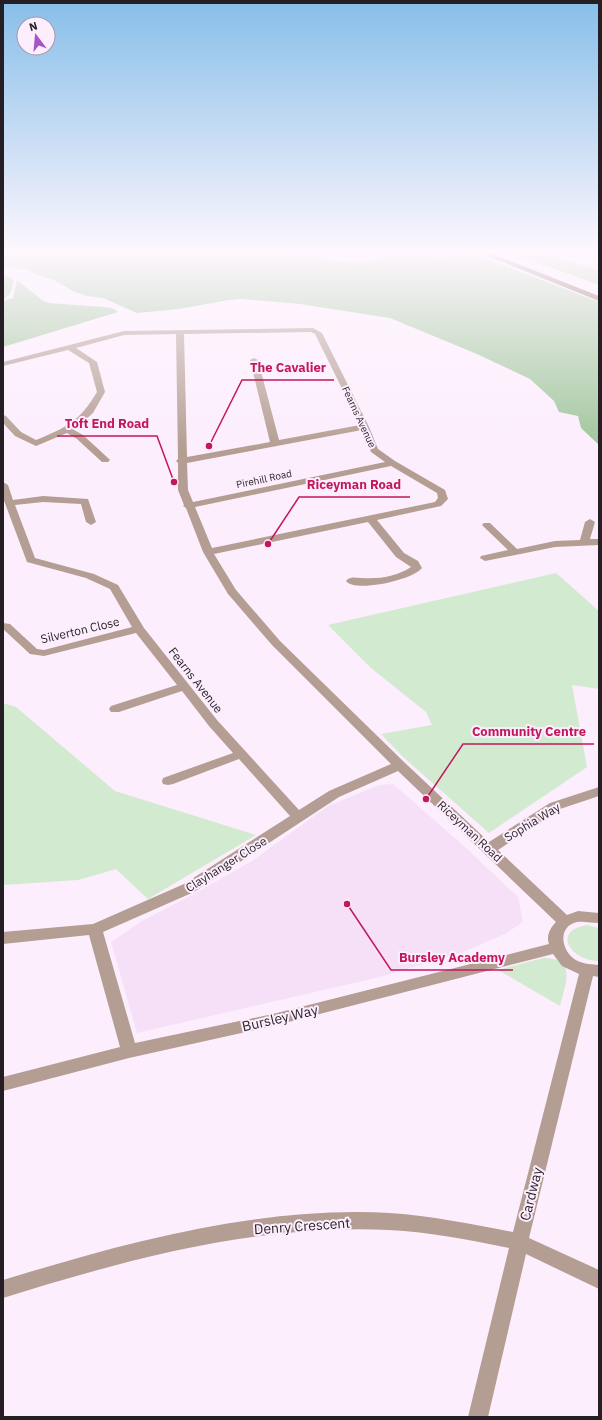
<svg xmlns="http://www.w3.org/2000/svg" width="602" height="1420" font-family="'IBM Plex Sans',sans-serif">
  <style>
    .built { fill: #f6e0f8 }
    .green { fill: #d2eacf }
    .forest { fill: #9fc59b }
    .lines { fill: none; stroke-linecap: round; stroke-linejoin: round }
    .minor { fill: #b49d92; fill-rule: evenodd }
    .highway { fill: #683d26; fill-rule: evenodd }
    .labels { text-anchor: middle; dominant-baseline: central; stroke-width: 4; stroke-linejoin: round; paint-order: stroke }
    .far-street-label { font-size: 10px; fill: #251f25; stroke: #fceefd }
    .street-label { font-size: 12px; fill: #251f25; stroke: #fceefd }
    .near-street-label { font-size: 14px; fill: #251f25; stroke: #fceefd }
    .leader { fill: none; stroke: #c2185b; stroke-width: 1.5 }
    .callout-dot { fill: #c2185b; stroke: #fceefd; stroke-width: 1.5 }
    .callout-label { font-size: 13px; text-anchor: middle; font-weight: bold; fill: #c2185b; stroke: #fceefd; stroke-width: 4; stroke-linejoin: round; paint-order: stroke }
  </style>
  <rect width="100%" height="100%" fill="#fceefd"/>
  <g class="built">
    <polygon points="274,251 453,251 461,254 440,259 394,256 362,263 333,261"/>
    <polygon points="534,251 592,251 599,253 599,270"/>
    <polygon points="393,784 464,846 518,897 523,922 505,934 461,953 376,978 137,1033 111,942 142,921 192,895 252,861 328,806 379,785"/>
  </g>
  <g class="green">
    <polygon points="556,573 599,611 599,689 572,685 587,767 489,833 402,756 381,734 432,725 426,712 371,668 328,625"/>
    <polygon points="3,703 16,707 115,791 256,835 148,899 116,869 78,880 3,885"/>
    <path d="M587,925L599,928V961C571,961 551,931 587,925Z"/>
    <path d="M543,958C578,958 565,984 560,1006L498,970Z"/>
  </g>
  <g class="forest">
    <polygon points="3,251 274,251 333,261 362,263 394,256 440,259 461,254 453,251 466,251 599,302 599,445 581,428 578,416 559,412 554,401 530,379 477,354 390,318 300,304 241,299 229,300 179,309 137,313 103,298 87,296 75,292 52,279 39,276 29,270 3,266"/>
    <polygon points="506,251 534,251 599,270 599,285"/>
    <polygon points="3,275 10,277 14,281 10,294 3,300"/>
    <polygon points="17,280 42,300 49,303 104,307 112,308 118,312 3,347 3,301 13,298"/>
  </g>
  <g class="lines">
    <g class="minor">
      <path d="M313,328L322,333L369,427L378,449L395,461L445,490L448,499L441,506L377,520L404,553L418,561L422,568C413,580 355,593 346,581C350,576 355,578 361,578C379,579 396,577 411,567L396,557L368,522L214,554L236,590L280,641L404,762L489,842L550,803L599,787V796L560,809L498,850L567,915L578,911L599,913V923C592,923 584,921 577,922C559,926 560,947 573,958C580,964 590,964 599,965V977L593,976L529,1238L599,1270V1289L526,1254L488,1417H468L509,1248C469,1240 430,1232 389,1230C257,1224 128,1259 3,1298V1280C127,1242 258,1206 390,1213C432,1216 472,1224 513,1232L579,974L562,966L553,954L273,1026L129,1058L3,1091V1077L120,1047L89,935L3,944V932L93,924L184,884L290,816L239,759L173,784L168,785L163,784L162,781L163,778L233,753L209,726L182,691L119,712H111L109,709L111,706L177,685L136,633L44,656L30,654L3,629V623L10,624L37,649L44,650L132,627L110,589L86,578L27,562L3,498V482L8,485L13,500L43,496L88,499L96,522L91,525L86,522L81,504L43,502L15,505L35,558L94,574L118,585L144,628L217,720L299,810L329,791L391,764L272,645L228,594L203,552L186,508L183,506L184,505L178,490V463L176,461L178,459L176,334L124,335L76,348L97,362L105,392L93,413L74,430L83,435L108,458L110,460L108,462H102L77,439L67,433L36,446L15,436L3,423V415L6,416L21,432L36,440C67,427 79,422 97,392L89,363L68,350L3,366V362L124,331ZM311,332L315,334L360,425L279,440L258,360L254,358L250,360L270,442L187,457L184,334ZM362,430L371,452L385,462L193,502L188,490L187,463ZM391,466L437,493L438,498L435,502L212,548L195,507ZM398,771L556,922C550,928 546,936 549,944L273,1014L135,1043L103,932L194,892L339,797Z"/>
      <polygon points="590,519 595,522 590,539 599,539 599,545 555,547 485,561 480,558 481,556 508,550 484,527 482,525 484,523 490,523 517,549 555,541 580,540 585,522"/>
    </g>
    <polygon class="highway" points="475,251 485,251 599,296 599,301"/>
  </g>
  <linearGradient id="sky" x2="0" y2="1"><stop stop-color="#87bee9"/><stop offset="0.56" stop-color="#fef7fe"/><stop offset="1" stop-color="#fef7fe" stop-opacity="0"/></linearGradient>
  <rect width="602" height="450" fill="url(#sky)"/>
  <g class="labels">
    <g class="far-street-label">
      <text transform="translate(359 417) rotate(65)">Fearns Avenue</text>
      <text transform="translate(264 479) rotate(-12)">Pirehill Road</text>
    </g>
    <g class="street-label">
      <text transform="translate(80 630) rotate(-13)">Silverton Close</text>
      <text transform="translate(196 680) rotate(52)">Fearns Avenue</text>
      <text transform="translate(532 822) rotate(-31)">Sophia Way</text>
      <text transform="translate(470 831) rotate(43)">Riceyman Road</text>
      <text transform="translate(226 864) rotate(-32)">Clayhanger Close</text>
    </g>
    <g class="near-street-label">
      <text transform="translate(280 1018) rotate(-13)">Bursley Way</text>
      <text transform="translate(531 1194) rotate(-76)">Cardway</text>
      <text transform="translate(302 1226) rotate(-4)">Denry Crescent</text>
    </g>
  </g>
  <path class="leader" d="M209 446L242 380H334M174 482L157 436H57M268 544L299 497H410M426 799L463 744H594M347 904L391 970H513"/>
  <g class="callout-dot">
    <circle cx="209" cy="446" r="4"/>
    <circle cx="174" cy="482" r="4"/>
    <circle cx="268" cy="544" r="4"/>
    <circle cx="426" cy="799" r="4"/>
    <circle cx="347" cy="904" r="4"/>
  </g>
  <g class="callout-label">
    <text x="288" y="372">The Cavalier</text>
    <text x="107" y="428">Toft End Road</text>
    <text x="354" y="489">Riceyman Road</text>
    <text x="529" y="736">Community Centre</text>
    <text x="452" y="962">Bursley Academy</text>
  </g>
  <rect width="602" height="1420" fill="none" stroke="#251f25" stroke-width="8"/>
  <g transform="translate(36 36) rotate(344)"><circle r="19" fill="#fceefd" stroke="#a69ba7"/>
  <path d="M0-3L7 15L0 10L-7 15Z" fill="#a755c5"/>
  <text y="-6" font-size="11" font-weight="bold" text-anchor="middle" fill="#251f25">N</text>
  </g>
</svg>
